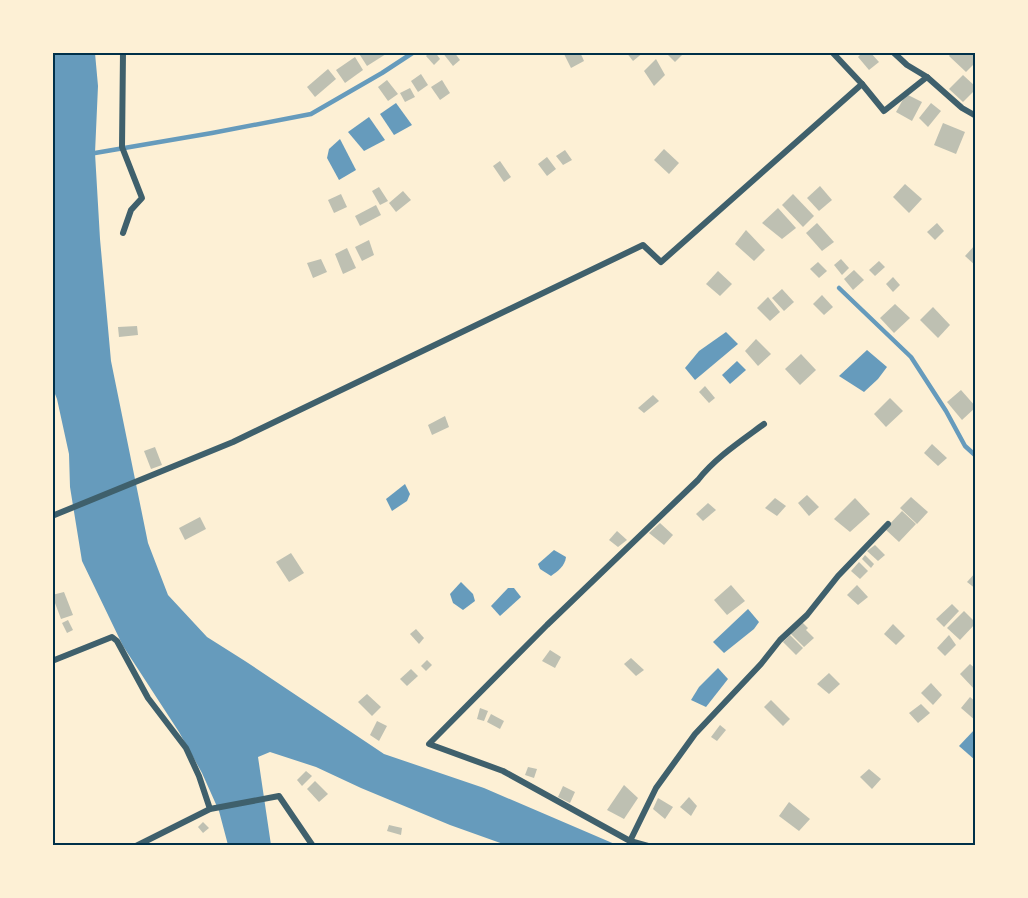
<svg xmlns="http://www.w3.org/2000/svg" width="1028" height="898" font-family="'Exo 2',sans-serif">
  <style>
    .water { fill: #669bbc }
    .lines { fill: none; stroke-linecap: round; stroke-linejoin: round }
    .stream { stroke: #669bbc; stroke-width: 4.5 }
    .building { fill: #bec0b2 }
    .minor { stroke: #3f606c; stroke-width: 6 }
    .neatline { fill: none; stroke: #003049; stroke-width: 2 }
  </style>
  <rect width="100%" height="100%" fill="#fdf0d5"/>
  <g class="water">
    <polygon points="53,53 95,53 98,86 95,153 100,239 111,361 148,543 168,595 207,637 245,661 384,754 484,788 617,845 506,845 450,825 361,788 316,767 270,752 258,757 271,845 228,845 219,811 202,773 179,732 123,646 82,561 70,487 69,454 57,399 53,389"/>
    <polygon points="396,103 412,125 394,135 380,114"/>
    <polygon points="369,117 385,140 364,151 348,132"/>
    <polygon points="340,139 356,170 339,180 327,158 329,149"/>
    <polygon points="726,332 738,344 695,380 685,368 699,351"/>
    <polygon points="867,350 887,367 878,379 864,392 839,376"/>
    <polygon points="737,361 746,370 730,384 722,375"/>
    <polygon points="405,484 410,494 407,501 392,511 386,499"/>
    <path d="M554,550L566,557C565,566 558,571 551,576L540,569L538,564Z"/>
    <polygon points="461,582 473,594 475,601 463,610 453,603 450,594"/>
    <polygon points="508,588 514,588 521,597 500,616 491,606"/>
    <polygon points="748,609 759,622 754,629 724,653 713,642"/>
    <polygon points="718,668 728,679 706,707 691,700 699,687"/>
    <polygon points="975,729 975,760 959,746"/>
  </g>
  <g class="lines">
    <g class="stream">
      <polyline points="95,153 212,133 311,114 382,73 414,52"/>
      <polyline points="839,288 911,357 946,411 965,446 976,456"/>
    </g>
  </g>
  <g class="building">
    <polygon points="358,52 385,52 386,54 367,66"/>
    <polygon points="430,52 435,52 440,59 434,65 426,56"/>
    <polygon points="442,52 454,52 460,60 453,66"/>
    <polygon points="563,52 580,52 584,61 571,68"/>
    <polygon points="626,52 644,52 633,61"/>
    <polygon points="665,52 685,52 675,62"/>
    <polygon points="863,52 870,52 879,62 869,70 858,57"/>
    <polygon points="952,52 971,52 976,57 976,62 966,72 949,56"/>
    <polygon points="355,57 363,70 345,83 336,70"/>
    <polygon points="656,59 665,75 654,86 644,71"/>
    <polygon points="328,69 336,79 315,97 307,87"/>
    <polygon points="421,74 428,85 418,92 411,81"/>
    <polygon points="963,75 976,87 976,89 963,102 949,89"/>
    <polygon points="387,80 398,94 388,101 378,87"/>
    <polygon points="442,80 450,93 440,100 431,87"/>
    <polygon points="410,88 415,97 405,102 400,93"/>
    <polygon points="906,94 922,102 912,121 896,112"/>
    <polygon points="931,103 941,111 928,127 919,118"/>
    <polygon points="943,123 965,132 956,154 934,145"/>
    <polygon points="664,149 679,163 669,174 654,160"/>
    <polygon points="565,150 572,160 563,165 556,156"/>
    <polygon points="547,157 556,169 547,176 538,164"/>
    <polygon points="500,161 511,177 504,182 493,166"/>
    <polygon points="905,184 922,199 909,213 893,197"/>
    <polygon points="820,186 832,200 819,211 807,198"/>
    <polygon points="379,187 388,201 380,205 372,191"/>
    <polygon points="403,191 411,200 396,212 389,203"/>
    <polygon points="341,194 347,207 334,213 328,200"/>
    <polygon points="793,194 814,216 803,227 782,205"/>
    <polygon points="376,205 381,215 360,226 355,216"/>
    <polygon points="778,208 796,228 782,239 762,223"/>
    <polygon points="817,223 834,242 822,251 806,233"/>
    <polygon points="937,223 944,231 935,240 927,232"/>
    <polygon points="746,230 765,250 754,261 735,244"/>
    <polygon points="369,240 374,255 362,261 355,247"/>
    <polygon points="976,244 976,266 965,256"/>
    <polygon points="347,248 356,268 343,274 335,254"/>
    <polygon points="321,259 327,272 313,278 307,263"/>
    <polygon points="841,259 849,268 842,275 834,265"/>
    <polygon points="879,261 885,267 875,276 869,270"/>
    <polygon points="818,262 827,271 819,278 810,269"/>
    <polygon points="854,270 864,280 853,290 844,279"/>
    <polygon points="718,271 732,284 720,296 706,284"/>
    <polygon points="893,277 900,285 893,292 886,284"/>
    <polygon points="782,289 794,302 784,311 772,298"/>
    <polygon points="822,295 833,307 824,315 813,304"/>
    <polygon points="768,297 780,312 770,321 757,308"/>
    <polygon points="895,304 910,318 894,333 880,318"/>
    <polygon points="933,307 950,325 938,338 920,320"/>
    <polygon points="137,326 138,335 119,337 118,327"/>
    <polygon points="756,339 771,354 758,366 745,351"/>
    <polygon points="801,354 816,370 800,385 785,369"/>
    <polygon points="705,386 715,398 709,403 699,392"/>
    <polygon points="961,390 976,407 962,420 947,402"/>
    <polygon points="653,395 659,401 644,413 638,408"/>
    <polygon points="890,398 903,411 886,427 874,414"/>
    <polygon points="445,416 449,427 432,435 428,425"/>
    <polygon points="932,444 947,458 938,466 924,453"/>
    <polygon points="155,447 162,465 151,469 144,451"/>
    <polygon points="807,495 819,507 809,516 798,503"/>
    <polygon points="911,497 928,512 917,524 900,508"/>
    <polygon points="775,498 786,506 777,516 765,508"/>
    <polygon points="855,498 870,514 850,532 834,519"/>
    <polygon points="708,503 716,510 703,521 696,514"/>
    <polygon points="902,511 916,524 899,542 885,529"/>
    <polygon points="200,517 206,529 185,540 179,528"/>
    <polygon points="660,523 673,535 664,545 649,533"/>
    <polygon points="617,531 627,540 618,547 609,540"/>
    <polygon points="875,545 885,555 878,561 867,551"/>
    <polygon points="291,553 304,573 289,582 276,562"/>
    <polygon points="865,555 874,564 871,568 862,559"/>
    <polygon points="859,562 868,571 860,579 851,571"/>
    <polygon points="976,572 976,589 967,582"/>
    <polygon points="731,585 745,601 727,615 714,600"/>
    <polygon points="857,585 868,597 858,605 847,595"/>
    <polygon points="64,592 73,615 61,619 52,595"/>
    <polygon points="952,604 959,611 944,627 936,619"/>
    <polygon points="964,611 976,623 960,640 947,628"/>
    <polygon points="68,620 73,630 67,633 62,623"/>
    <polygon points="802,622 808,628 806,630 814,638 804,647 790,633"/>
    <polygon points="893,624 905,636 896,645 884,634"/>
    <polygon points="416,629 424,638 419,644 410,634"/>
    <polygon points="790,635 803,648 796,655 783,642"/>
    <polygon points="949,635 956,645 945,656 937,648"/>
    <polygon points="550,650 561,657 555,668 542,661"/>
    <polygon points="631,658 644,670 636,676 624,664"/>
    <polygon points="427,660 432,665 426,671 421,666"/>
    <polygon points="970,664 976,669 976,691 960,674"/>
    <polygon points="411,669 418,676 407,686 400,679"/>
    <polygon points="829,673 840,684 829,694 817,684"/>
    <polygon points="931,683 942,695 933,705 921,693"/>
    <polygon points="367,694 381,707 372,716 358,702"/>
    <polygon points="970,697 976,702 976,721 961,708"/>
    <polygon points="771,700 790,719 783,726 764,707"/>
    <polygon points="921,704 930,713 918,723 909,713"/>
    <polygon points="480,708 488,711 484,721 477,719"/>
    <polygon points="491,714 504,721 500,729 487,722"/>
    <polygon points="377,721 387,726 379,741 370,735"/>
    <polygon points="720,725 726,730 717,741 711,737"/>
    <polygon points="528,767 537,769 534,778 525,775"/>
    <polygon points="869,769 881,779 872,789 860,777"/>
    <polygon points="306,771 312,776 302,786 297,780"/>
    <polygon points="315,781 328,794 319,802 307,789"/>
    <polygon points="624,785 638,798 624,819 607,810"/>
    <polygon points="563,786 575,792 570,803 558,797"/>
    <polygon points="689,797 697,806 691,816 680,807"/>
    <polygon points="658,798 673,807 665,819 653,809"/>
    <polygon points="789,802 810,819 799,831 779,816"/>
    <polygon points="203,822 209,828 203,833 198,827"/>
    <polygon points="389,825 402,828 401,835 387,831"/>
  </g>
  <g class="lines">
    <g class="minor">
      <polyline points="893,52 907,65 927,77"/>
      <polyline points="862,84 884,111 927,77 962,108 976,116"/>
      <polyline points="123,233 131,210 142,198 122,147 123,52"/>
      <polyline points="52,516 233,442 643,245 661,262 862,84 832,52"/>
      <polyline points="52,661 112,637 117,641 148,698 186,748 199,776 210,809"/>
      <polyline points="630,841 656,788 695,734 761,664 780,640 807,615 838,576 888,524"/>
      <polyline points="136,846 210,809 279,796 313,846"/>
      <path d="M648,846L630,841L503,771L429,744L547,625L698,480C715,458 741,441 764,424"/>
    </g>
  </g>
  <rect width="1028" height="898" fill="none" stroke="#fdf0d5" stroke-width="108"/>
  <rect x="54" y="54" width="920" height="790" class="neatline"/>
</svg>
